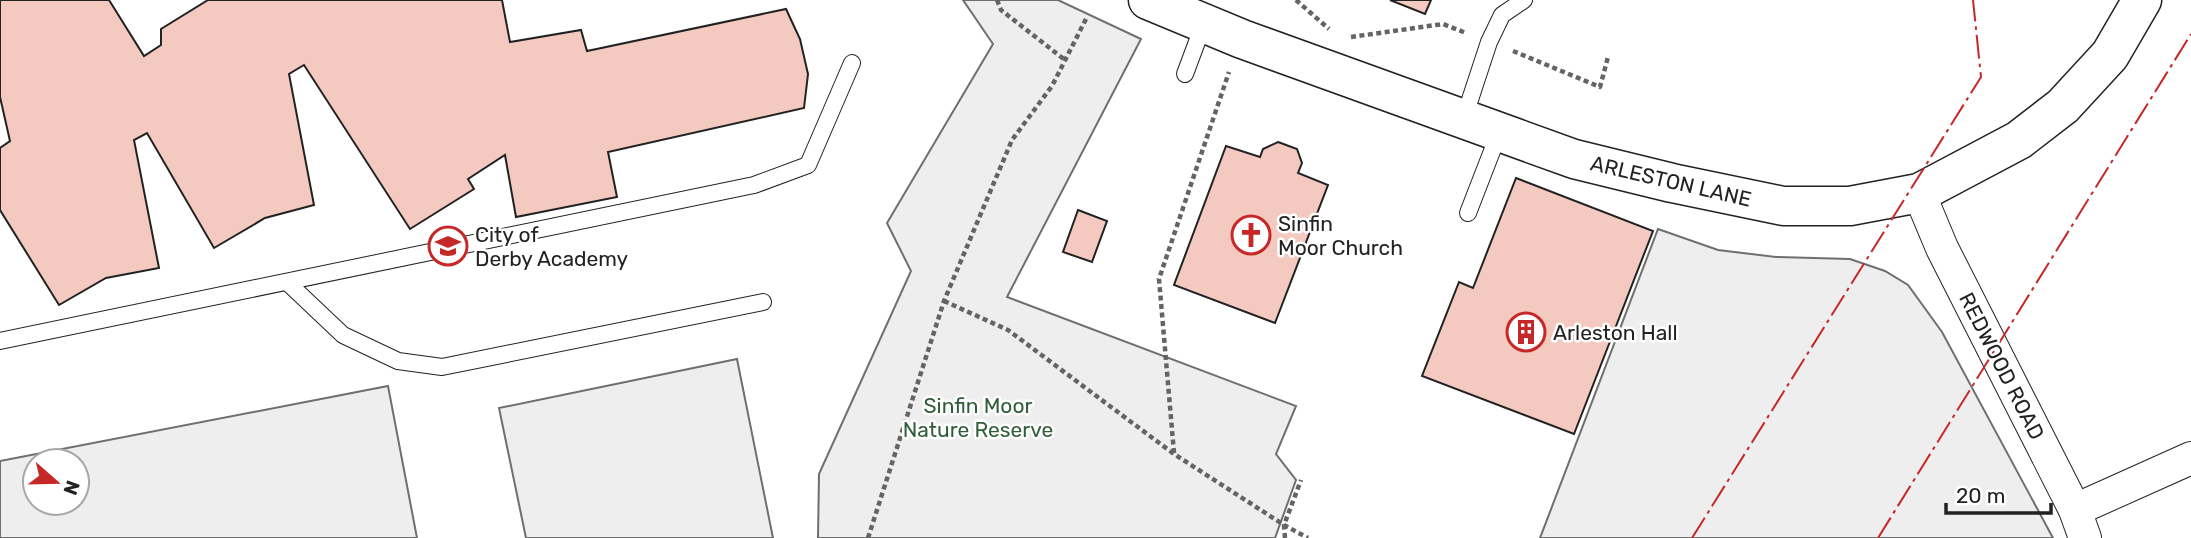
<svg xmlns="http://www.w3.org/2000/svg" width="2191" height="538" font-family="Rubik,sans-serif">
  <style>
    .grass { fill: #eee; stroke: #6f6f6f; stroke-width: 2; fill-rule: evenodd }
    .building { fill: #f3c9c0; stroke: #222; stroke-width: 2 }
    .lines { fill: none; stroke-linecap: round; stroke-linejoin: round }
    .service-casing { stroke: #222; stroke-width: 18 }
    .minor-casing { stroke: #222; stroke-width: 34 }
    .tertiary-casing { stroke: #222; stroke-width: 41 }
    .path { stroke: #646464; stroke-width: 4.5; stroke-dasharray: 5 3.5; stroke-linecap: butt }
    .service { stroke: #fff; stroke-width: 16 }
    .minor { stroke: #fff; stroke-width: 32 }
    .tertiary { stroke: #fff; stroke-width: 38 }
    .power { stroke: #c62828; stroke-width: 2; stroke-dasharray: 24 5 3.5 5; stroke-linecap: butt }
    .labels { text-anchor: middle; dominant-baseline: central; stroke-width: 5; stroke-linejoin: round; paint-order: stroke }
    .street-label { font-size: 21px; fill: #222; stroke: #fff }
    .poi-label { font-size: 21px; fill: #222; stroke: #fff; text-anchor: start }
    .park-label { font-size: 21px; fill: #2f5e38; stroke: #fff }
  </style>
  <rect width="100%" height="100%" fill="#fff"/>
  <g class="grass">
    <polygon points="963,0 1058,0 1141,39 1007,297 1296,406 1276,454 1296,480 1275,538 818,538 819,474 911,271 887,223 993,44"/>
    <polygon points="1658,229 1718,250 1776,257 1850,259 1885,271 1908,285 1942,332 2053,538 1540,538"/>
    <polygon points="737,359 773,538 526,538 499,408"/>
    <path d="M388,386L417,538H0V461ZM35,461H77V503H35Z"/>
  </g>
  <g class="building">
    <polygon points="0,0 109,0 144,56 161,45 161,29 208,0 502,0 510,42 581,30 587,51 786,9 800,39 808,74 804,108 608,152 617,197 516,217 505,155 468,179 474,189 410,229 304,65 289,74 314,205 265,218 214,248 147,133 134,140 159,268 106,278 59,305 0,210 0,148 10,141 0,97"/>
    <polygon points="1390,0 1431,0 1425,14"/>
    <polygon points="1278,142 1297,149 1302,163 1298,173 1328,185 1275,323 1174,285 1226,146 1260,157 1263,149"/>
    <polygon points="1516,178 1653,231 1574,434 1422,376 1459,282 1473,288"/>
    <polygon points="1078,210 1107,221 1092,262 1063,252"/>
  </g>
  <g class="lines">
    <defs>
      <g id="service">
        <polyline points="1185,74 1204,23"/>
        <polyline points="1464,118 1489,42 1502,15 1524,0"/>
        <polyline points="1468,213 1499,133"/>
        <polyline points="287,282 343,335 398,361 442,367 763,302"/>
        <polyline points="0,341 754,185 808,165 852,63"/>
      </g>
      <g id="minor">
        <polyline points="1919,193 1942,248 2075,510 2085,538"/>
        <polyline points="2075,510 2191,458"/>
      </g>
      <polyline id="tertiary" points="1148,0 1242,39 1574,159 1672,183 1783,206 1850,206 1919,193 2019,140 2063,106 2110,55 2142,0"/>
    </defs>
    <use href="#service" class="service-casing"/>
    <use href="#minor" class="minor-casing"/>
    <use href="#tertiary" class="tertiary-casing"/>
    <g class="path">
      <polyline points="997,0 1001,10 1065,60"/>
      <polyline points="1296,0 1329,29"/>
      <polyline points="1351,37 1443,24 1466,33"/>
      <polyline points="1513,51 1600,87 1608,57"/>
      <polyline points="944,301 1008,330 1174,454 1284,525 1308,538"/>
      <polyline points="1174,453 1159,279 1229,72"/>
      <polyline points="868,538 944,301 1012,140 1052,86 1087,17"/>
      <polyline points="1285,538 1284,525 1301,480"/>
    </g>
    <use href="#service" class="service"/>
    <use href="#minor" class="minor"/>
    <use href="#tertiary" class="tertiary"/>
    <g class="power">
      <polyline points="1692,538 1981,77 1973,0"/>
      <polyline points="1878,538 2191,34"/>
    </g>
  </g>
  <defs>
    <symbol id="church-ring" viewBox="-11 -11 22 22"><circle r="9.5" fill="#fff" stroke="#c62828" stroke-width="1.5"/><path d="M-1.2-6h2.4v3.5h3.3v2.4h-3.3V6h-2.4V-.1h-3.3v-2.4h3.3Z" fill="#c62828"/></symbol>
    <symbol id="school-ring" viewBox="-11 -11 22 22"><circle r="9.5" fill="#fff" stroke="#c62828" stroke-width="1.5"/><path d="M0-5L7-2L0 1L-7-2ZM-4 1L0 2.5L4 1V4Q0 6-4 4Z" fill="#c62828"/></symbol>
    <symbol id="building-ring" viewBox="-11 -11 22 22"><circle r="9.5" fill="#fff" stroke="#c62828" stroke-width="1.5"/><path d="M-4-6H4V6H1V3H-1V6H-4ZM-2.5-4.3h1.7v1.8h-1.7ZM.8-4.3h1.7v1.8H.8ZM-2.5-1h1.7V.8h-1.7ZM.8-1h1.7V.8H.8Z" fill="#c62828"/></symbol>
  </defs>
  <g fill-rule="evenodd">
    <use href="#church-ring" x="1229" y="213" width="44" height="44"/>
    <use href="#school-ring" x="426" y="224" width="44" height="44"/>
    <use href="#building-ring" x="1504" y="310" width="44" height="44"/>
  </g>
  <g class="labels">
    <g class="street-label">
      <text transform="translate(1671 181) rotate(13)">ARLESTON LANE</text>
      <text transform="translate(2002 366) rotate(63)">REDWOOD ROAD</text>
    </g>
    <g class="poi-label">
      <text x="1278" y="223">Sinfin<tspan x="1278" dy="24">Moor Church</tspan></text>
      <text x="475" y="234">City of<tspan x="475" dy="24">Derby Academy</tspan></text>
      <text x="1553" y="332">Arleston Hall</text>
    </g>
    <g class="park-label">
      <text x="978" y="405">Sinfin Moor<tspan x="978" dy="24">Nature Reserve</tspan></text>
    </g>
  </g>
  <g transform="translate(56 482) rotate(110)"><circle r="33" fill="#ffffff" stroke="#a7a7a7" stroke-width="2"/>
  <path d="M0-5L12 26L0 18L-12 26Z" fill="#c62828"/>
  <text y="-10" font-size="19" font-weight="bold" text-anchor="middle" fill="#222222">N</text>
  </g>
  <path d="M1946 503v10h105v-10" fill="none" stroke="#222222" stroke-width="3.5"/>
  <text x="1956" y="503" font-size="21" fill="#222222" stroke="#ffffff" stroke-width="5" paint-order="stroke">20 m</text>
</svg>
